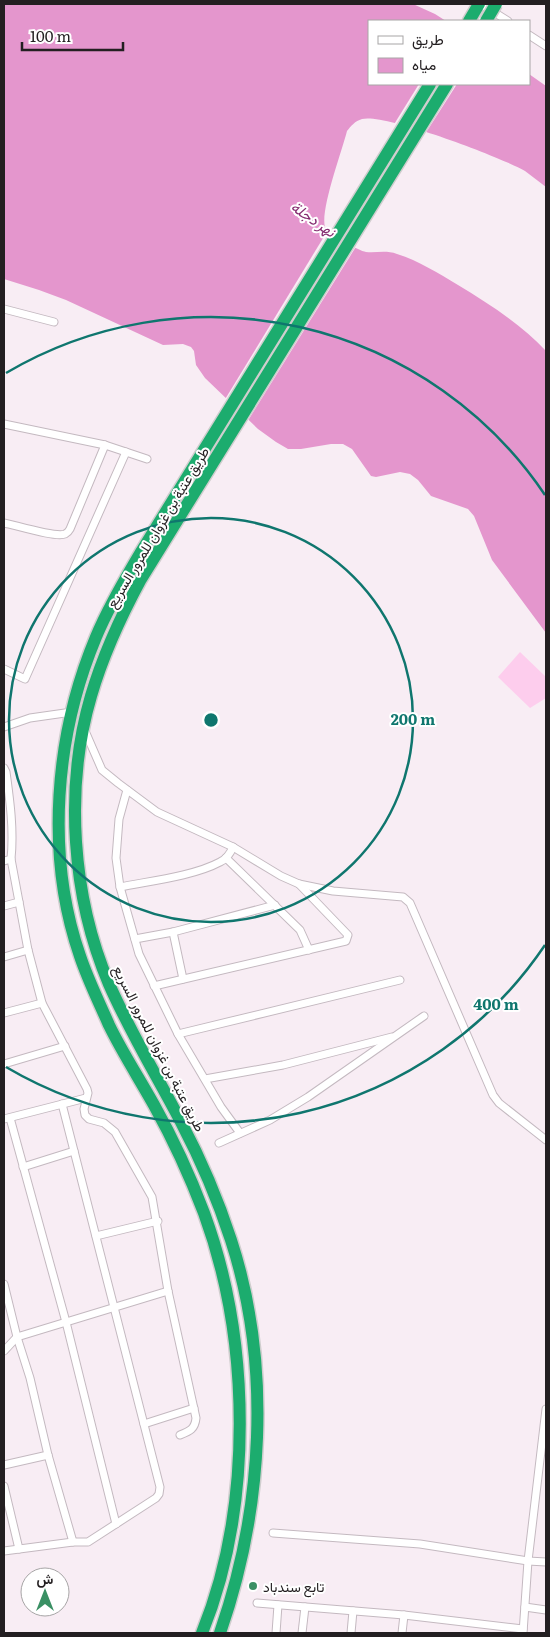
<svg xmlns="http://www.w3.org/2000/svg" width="550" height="1637" font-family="Literata,Vazirmatn,serif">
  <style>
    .green { fill: #fdcded }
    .water { fill: #e496cd }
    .pier { fill: #f8edf4 }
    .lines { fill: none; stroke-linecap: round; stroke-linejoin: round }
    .street-casing { stroke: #c4b9c0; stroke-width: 9 }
    .highway-casing { stroke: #cfcece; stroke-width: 15 }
    .street { stroke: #fff; stroke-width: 7 }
    .highway { stroke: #1cac6e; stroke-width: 12 }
    .highway-bridge-casing { stroke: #cfcece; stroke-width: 15; stroke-linecap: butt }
    .highway-bridge { stroke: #1cac6e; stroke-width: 12 }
    .ring { fill: none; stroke: #0f766e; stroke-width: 2.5 }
    .poi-dot { fill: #3a9064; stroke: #fff; stroke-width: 2 }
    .labels { text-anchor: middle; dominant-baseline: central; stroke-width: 4; stroke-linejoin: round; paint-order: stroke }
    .street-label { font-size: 14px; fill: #231f21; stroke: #fff }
    .poi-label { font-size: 14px; fill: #231f21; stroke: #fff; text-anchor: start }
    .water-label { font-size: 15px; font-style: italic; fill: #852b70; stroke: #fff }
    .centre { fill: #0f766e; stroke: #fff; stroke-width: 2.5 }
    .ring-label { font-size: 15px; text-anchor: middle; font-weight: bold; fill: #0f766e; stroke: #fff; stroke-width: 4; stroke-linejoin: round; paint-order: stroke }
  </style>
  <rect width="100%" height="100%" fill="#f8edf4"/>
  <polygon class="green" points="520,652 546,677 546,698 530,708 498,677"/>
  <path class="water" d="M4,4H413L435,14L446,21H369V84H529V74L546,86V187C539,182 532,176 525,171C501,157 385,113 362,119C355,121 351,126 347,131C342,151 320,210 325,227C327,233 359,251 366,252C377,253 386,250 397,254C419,261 438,273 458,285C489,304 521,324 546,351V633L492,560L474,516L468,509L431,496L418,480L410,474L400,472L376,477L371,476L352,449L343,444H331L301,449H288L276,442L258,429L205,378L196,365L194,351L191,347L183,344L163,345L66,300L39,290L4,279Z"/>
  <g class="pier">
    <polygon points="419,84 457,84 425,134 393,126"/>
    <polygon points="328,230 357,245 247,422 224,401"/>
  </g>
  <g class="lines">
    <defs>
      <g id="street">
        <polyline points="481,4 508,21"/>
        <polyline points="529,35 546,46"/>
        <polyline points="4,309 54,322"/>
        <polyline points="4,424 105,445 147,459"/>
        <path d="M4,523C15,525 56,538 65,534C67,533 69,531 70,529L105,445"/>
        <polyline points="4,669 25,679 126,452"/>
        <polyline points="4,727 30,718 72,712"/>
        <polyline points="85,731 102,770 118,783 157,812 233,847 281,876 299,884 333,891 403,897 410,903 493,1095 499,1103 546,1140"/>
        <path d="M4,768L6,772C10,801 14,830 11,859L4,861"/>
        <polyline points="127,790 119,819 116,858 120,887 139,954 178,1034 221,1107 240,1133"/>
        <polyline points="226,858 300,930 309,950"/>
        <path d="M11,859L28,950L42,1003L87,1089L88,1093L84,1109L85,1115L89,1119L104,1123L115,1132L152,1197L168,1291L196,1418C195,1429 190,1431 180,1435"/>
        <path d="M120,887C150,881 194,876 220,862C227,859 230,854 233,847"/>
        <polyline points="4,906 19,902"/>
        <polyline points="173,932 183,979"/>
        <polyline points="135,939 173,932 275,905"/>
        <polyline points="4,957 28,950"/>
        <polyline points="154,986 346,941 348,935 299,884"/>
        <polyline points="4,1013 42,1003"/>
        <polyline points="178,1034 400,980"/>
        <polyline points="4,1064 65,1046"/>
        <polyline points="205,1079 283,1065 392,1037"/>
        <polyline points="10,1118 66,1322 116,1524"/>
        <polyline points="4,1119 86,1098"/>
        <polyline points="219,1143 270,1120 308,1097 424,1016"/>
        <polyline points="23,1167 74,1151"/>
        <polyline points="96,1236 158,1221"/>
        <polyline points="4,1284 17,1337 30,1378 48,1455 73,1542"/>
        <polyline points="4,1351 17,1337 168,1291"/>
        <polyline points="144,1424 194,1408"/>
        <polyline points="4,1465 48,1455"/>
        <polyline points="4,1486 19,1549"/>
        <polyline points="273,1533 420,1544 528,1561 546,1562"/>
        <polyline points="4,1551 73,1542 88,1542 156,1498 159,1494 160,1487 62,1104"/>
        <polyline points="257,1603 404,1615 523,1629"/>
        <polyline points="525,1607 546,1610"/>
        <polyline points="276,1633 278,1605"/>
        <polyline points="302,1633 305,1607"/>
        <polyline points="351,1633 353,1611"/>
        <polyline points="402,1633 404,1615"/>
        <polyline points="523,1633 528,1561 546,1409"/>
      </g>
      <g id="highway">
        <polyline points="469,21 479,4"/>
        <path d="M202,1633C253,1507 251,1341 204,1213C190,1176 173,1139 154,1105C139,1078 122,1052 109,1025C99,1002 88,980 80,956C45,855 55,735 96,637C108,608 125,579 141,552L430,84"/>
        <path d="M220,1633C263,1509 272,1366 231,1240C218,1200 201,1160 181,1122C157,1076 130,1032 109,984C72,897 64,788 91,696C103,655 121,616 141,579L447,84"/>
      </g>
    </defs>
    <use href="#street" class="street-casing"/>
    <use href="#highway" class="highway-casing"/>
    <use href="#street" class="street"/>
    <use href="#highway" class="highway"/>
    <defs>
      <polyline id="highway-bridge" points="486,21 496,4"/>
    </defs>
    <use href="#highway-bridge" class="highway-bridge-casing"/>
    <use href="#highway-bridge" class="highway-bridge"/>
  </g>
  <g class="ring">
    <circle cx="211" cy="720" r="202"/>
    <path d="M545 945A403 403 0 0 1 6 1067M6 373A403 403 0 0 1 545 495"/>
  </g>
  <circle class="poi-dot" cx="253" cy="1586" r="5"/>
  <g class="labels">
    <g class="street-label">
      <text transform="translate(157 527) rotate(-59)">طريق عتبة بن غزوان للمرور السريع</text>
      <text transform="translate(160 1048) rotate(63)">طريق عتبة بن غزوان للمرور السريع</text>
    </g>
    <g class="poi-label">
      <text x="263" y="1586">تابع سندباد</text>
    </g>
    <g class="water-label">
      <text transform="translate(314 218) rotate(35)">نهر دجلة</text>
    </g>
  </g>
  <circle cx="211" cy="720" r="8" class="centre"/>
  <g class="ring-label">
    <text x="413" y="725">200 m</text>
    <text x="496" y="1010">400 m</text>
  </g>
  <rect width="550" height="1637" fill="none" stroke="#231f21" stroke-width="10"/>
  <rect x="368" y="20" width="162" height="65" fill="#ffffff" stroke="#a7a5a6"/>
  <rect x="378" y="36" width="25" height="8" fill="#ffffff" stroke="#a7a5a6"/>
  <text x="412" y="45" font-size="15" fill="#231f21">طريق</text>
  <rect x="378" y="58" width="25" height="15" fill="#e496cd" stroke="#a7a5a6"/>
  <text x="412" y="70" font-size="15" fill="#231f21">مياه</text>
  <g transform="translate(45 1592)"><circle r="24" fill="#ffffff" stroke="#a7a5a6"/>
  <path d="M0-4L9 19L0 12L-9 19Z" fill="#3a9064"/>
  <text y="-8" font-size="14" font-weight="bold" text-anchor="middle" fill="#231f21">ش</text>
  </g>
  <path d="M22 42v8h101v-8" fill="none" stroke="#231f21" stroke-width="2.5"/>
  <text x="30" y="42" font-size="15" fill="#231f21" stroke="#ffffff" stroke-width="4" paint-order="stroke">100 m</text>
</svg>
